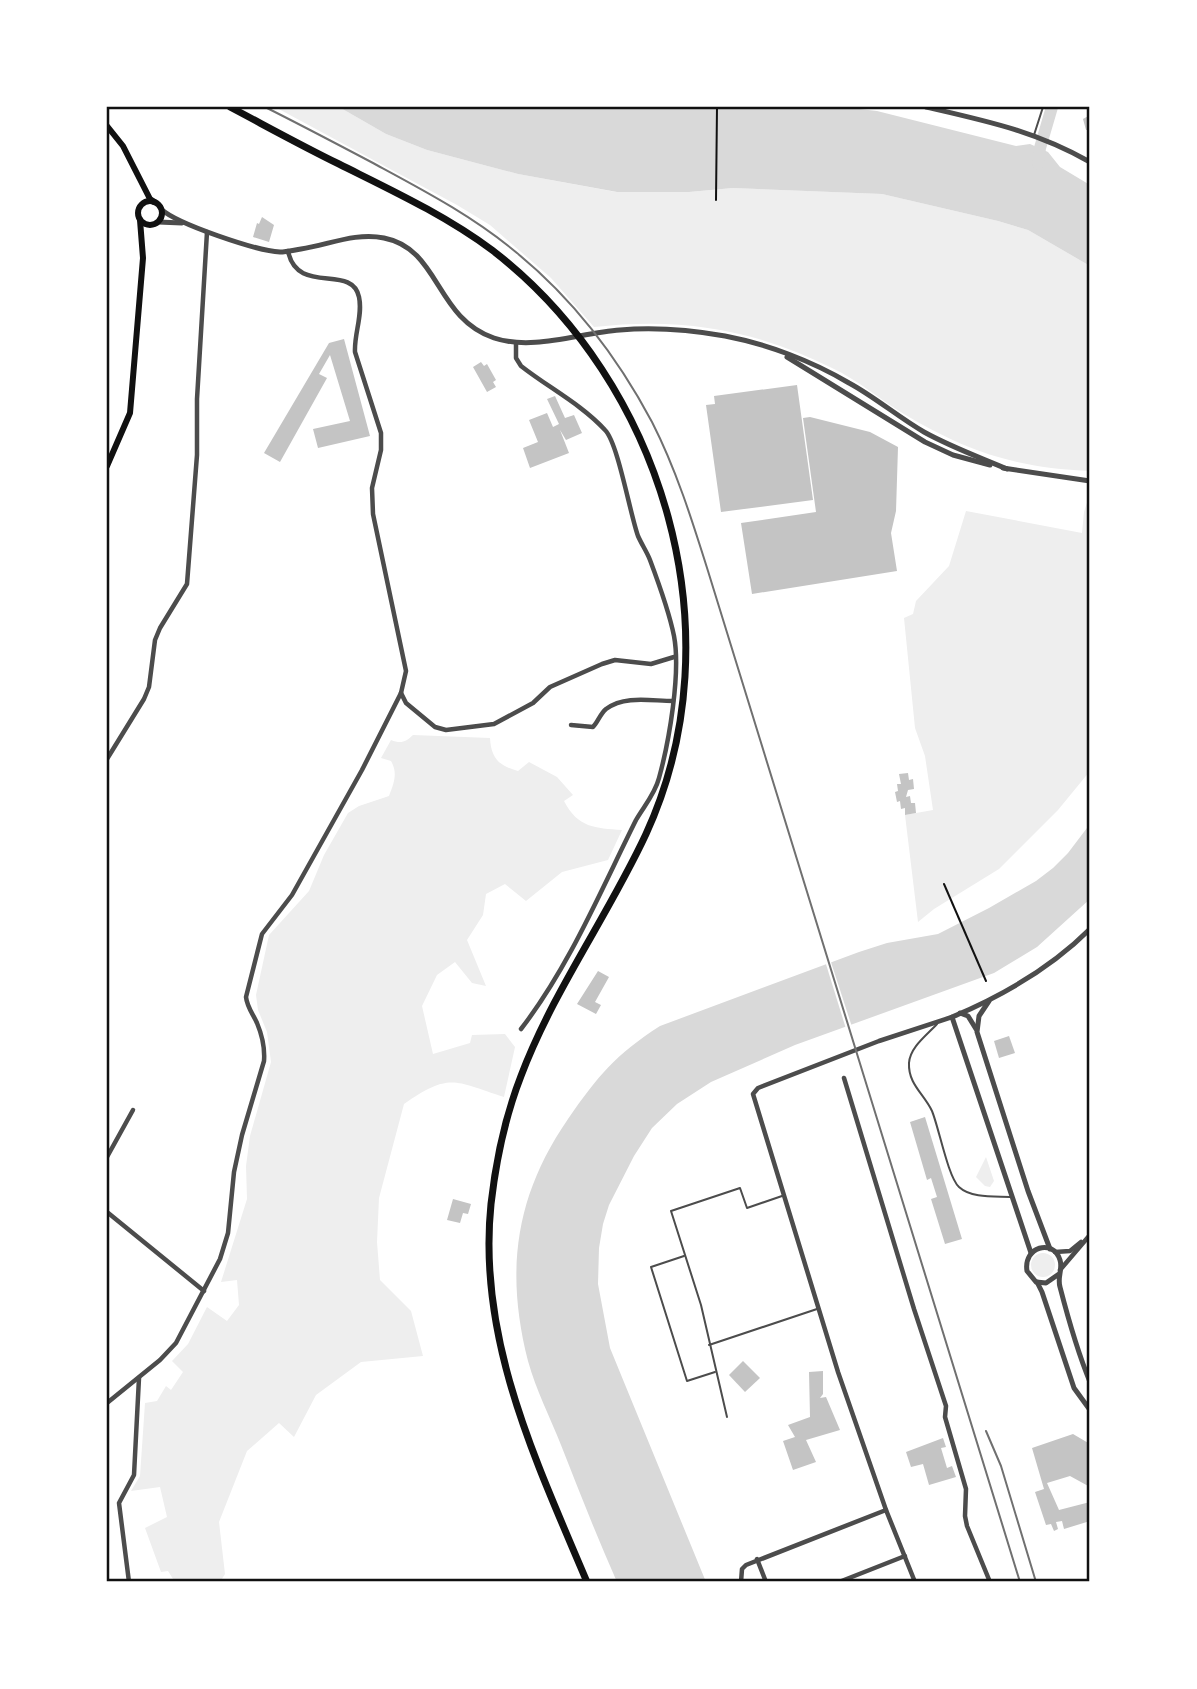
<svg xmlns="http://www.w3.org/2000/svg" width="1197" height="1689" font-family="'Fira Sans',sans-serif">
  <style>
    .green { fill: #eee }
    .water { fill: #d9d9d9 }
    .pier { fill: #fff }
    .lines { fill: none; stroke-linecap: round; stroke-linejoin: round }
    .river { stroke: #d9d9d9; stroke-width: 12 }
    .building { fill: #c4c4c4 }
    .path { stroke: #111; stroke-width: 2 }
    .service { stroke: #4c4c4c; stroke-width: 2 }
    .minor { stroke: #4c4c4c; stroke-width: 4.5 }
    .tertiary { stroke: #4c4c4c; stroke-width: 5 }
    .secondary { stroke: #111; stroke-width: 6 }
    .trunk { stroke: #111; stroke-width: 7 }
    .rail { stroke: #707070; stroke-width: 2 }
    .neatline { fill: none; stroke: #111; stroke-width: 2.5 }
  </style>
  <rect width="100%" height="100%" fill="#fff"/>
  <g class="green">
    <path d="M275,107H339L386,134L427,150L518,174L616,192H689L733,188L882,194L998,221L1028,230L1090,266V471C1017,468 967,452 904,414C879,399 858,380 832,368C754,329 680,317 594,327L551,278L490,225L457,205Z"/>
    <polygon points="1090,493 1090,771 1058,810 999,869 934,909 918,922 905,815 933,810 925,756 915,728 904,618 913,614 916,601 949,566 966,511 1082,533 1084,512"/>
    <path d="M413,735L490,738C491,758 499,766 518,771L529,762L557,777L573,795L564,801C578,828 595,828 622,830L608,860L562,872L526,901L505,884L486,894L483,915L467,940L486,986L472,983L455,962L437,975L422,1006L433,1054L470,1043L472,1035L505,1034L515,1047L504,1097C454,1081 450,1072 404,1104L379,1198L377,1242L380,1280L411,1311L423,1356L361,1362L316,1395L294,1437L279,1423L247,1451L219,1522L225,1574L220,1582H175L168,1571L161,1572L145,1528L167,1517L160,1487L131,1491L140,1476L145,1403L157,1401L166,1386L171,1390L183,1372L172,1361L188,1344L207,1307L227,1321L239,1305L237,1280L221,1282L247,1199L246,1166L250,1136L271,1062L267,1032L258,1010L256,995L269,935L309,891L324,855L348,813L359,806L389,796C394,783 398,773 391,761L381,758L391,740C401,744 406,742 413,735Z"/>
    <polygon points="986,1157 994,1181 990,1187 985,1186 976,1177"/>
    <circle cx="1043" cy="1265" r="12"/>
  </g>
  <g class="water">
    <polygon points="339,107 842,107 877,111 1016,146 1030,144 1048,152 1060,167 1090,185 1090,266 1028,230 998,221 882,194 733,188 689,192 617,192 518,174 427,150 386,134"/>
    <path d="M1090,824V899L1037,947L994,973L795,1045L711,1082L677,1104L652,1128L634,1156L609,1205L603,1224L599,1248L598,1284L610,1348L706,1582H617C597,1537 579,1491 561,1445C550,1417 536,1390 528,1361C505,1271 515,1196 568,1119C598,1076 615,1055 660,1026L859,952L887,943L938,934L989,908L1036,881L1053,868L1068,853Z"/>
  </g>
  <polygon class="pier" points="830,959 853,1030 847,1032 825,961"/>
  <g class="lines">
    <polyline class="river" points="1038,164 1040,148 1052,107"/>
  </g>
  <g class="building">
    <polygon points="1090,115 1090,130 1086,130 1083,119"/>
    <polygon points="262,217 274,225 269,242 253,237 257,223 259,224"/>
    <polygon points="344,339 370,436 318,448 313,429 350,421 330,355 319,374 327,378 280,462 264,453 329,343"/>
    <polygon points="481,362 484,366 487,364 496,380 493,382 496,387 487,392 473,367"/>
    <polygon points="797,385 813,500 721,512 706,405 715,404 714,396"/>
    <polygon points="555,396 565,418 574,415 582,433 566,440 560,430 569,453 530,468 523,448 538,442 529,420 547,413 553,427 559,424 547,399"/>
    <polygon points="810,417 870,432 898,447 896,511 891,533 897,571 752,594 741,523 816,512 803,418"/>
    <polygon points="908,773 909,780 913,779 914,789 908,790 906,797 910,796 911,803 915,803 916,813 905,815 905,808 901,809 900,801 897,802 895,792 898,791 897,784 901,784 899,774"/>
    <polygon points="598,971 609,977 595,1002 601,1005 596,1014 577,1004"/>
    <polygon points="1009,1036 1015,1053 999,1058 994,1041"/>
    <polygon points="925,1117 962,1239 945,1244 931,1199 937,1197 931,1178 927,1180 910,1122"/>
    <polygon points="453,1199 471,1204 468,1214 463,1213 460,1223 447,1220"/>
    <polygon points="743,1361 760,1378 745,1392 729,1375"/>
    <polygon points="823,1371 823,1394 820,1398 826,1397 840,1430 806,1440 816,1462 793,1470 783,1441 795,1437 788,1425 810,1417 809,1372"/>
    <polygon points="1073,1434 1090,1444 1090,1487 1070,1476 1047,1483 1059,1510 1090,1502 1090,1521 1064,1529 1062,1521 1056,1522 1058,1529 1054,1531 1051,1524 1046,1525 1035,1492 1044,1489 1032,1448"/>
    <polygon points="943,1438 946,1447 941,1448 947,1468 952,1466 956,1477 929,1485 923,1464 911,1467 906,1452"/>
  </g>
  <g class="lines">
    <g class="path">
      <polyline points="716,200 717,107"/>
      <polyline points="944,884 986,981"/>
    </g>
    <g class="service">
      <polyline points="1034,135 1043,107"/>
      <path d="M937,1024C927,1035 910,1047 909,1063C908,1084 924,1094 932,1111C939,1128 948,1177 959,1187C972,1199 996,1196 1012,1197"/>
      <polyline points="684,1256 651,1267 687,1381 715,1372"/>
      <polyline points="709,1345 817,1309"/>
      <polyline points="727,1417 701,1305 671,1211 740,1188 747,1208 782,1196"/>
    </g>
    <g class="minor">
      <path d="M516,343V358L521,366C549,388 581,404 605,430C618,443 630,514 638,536C642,545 647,552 650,560C659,584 669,611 674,636C681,673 669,742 659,778C655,794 644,806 636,820C601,890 569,967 521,1029"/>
      <polyline points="401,693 406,703 435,727 446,730 494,724 533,703 550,687 602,664 615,660 651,664 674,657"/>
      <path d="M571,725L593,727C598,722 600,714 606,709C625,695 651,701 673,701"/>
      <polyline points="107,759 144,699 149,687 155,640 160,628 187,584 197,455 197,399 207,232"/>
      <polyline points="844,1078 914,1309 946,1406 945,1417 966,1489 965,1516 967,1526 990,1582"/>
      <polyline points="107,1157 133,1110"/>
      <polyline points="107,1212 204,1291"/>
      <polyline points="1055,1252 1070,1251 1081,1242"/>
      <polyline points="1060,1270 1089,1236"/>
      <path d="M107,1403L160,1360L176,1343L220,1259L228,1233L234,1172L242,1135L264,1061C265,1048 262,1035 257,1023C253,1014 247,1007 246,997L262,934L292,895L362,770L401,693L406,671L373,514L372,488L381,450V433L355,352C354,334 363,315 359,297C352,263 297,296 288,251"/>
      <polyline points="757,1559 766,1582"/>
      <polyline points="129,1582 119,1503 134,1475 139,1378"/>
      <polyline points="741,1582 742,1569 746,1565 886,1510"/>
      <polyline points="839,1582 905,1556"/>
      <polyline points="915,1582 886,1510 838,1372 753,1094 758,1088 879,1041 952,1017"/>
    </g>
    <g class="tertiary">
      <path d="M926,107C987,121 1035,131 1090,162"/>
      <path d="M161,209C177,224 257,251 280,252C287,252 294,250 301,249C328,245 356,232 384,238C440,249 435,318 494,338C533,351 579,333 620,330C654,327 691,330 725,336C767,344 812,361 849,383C875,397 898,417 924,432C951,447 979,457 1007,469"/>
      <polyline points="158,222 182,223"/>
      <polyline points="787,357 925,442 953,455 990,465"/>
      <polyline points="1003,468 1090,481"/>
      <polyline points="989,1001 979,1016 977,1032 1028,1191 1050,1249"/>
      <polyline points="960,1013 968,1016 976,1029"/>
      <path d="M1031,1253L952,1017C1002,996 1052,967 1090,929"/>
      <path d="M1059,1274L1046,1283L1036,1282L1027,1271C1023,1247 1053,1238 1060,1260C1063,1269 1057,1277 1060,1287C1068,1318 1078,1353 1090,1382"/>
      <polyline points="1037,1282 1042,1292 1074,1388 1090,1410"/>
    </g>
    <g class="secondary">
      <polyline points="107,126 123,146 150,199 154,202"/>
      <circle cx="150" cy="213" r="12"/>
      <polyline points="107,466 130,413 143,258 140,220"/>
    </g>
    <path class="trunk" d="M230,107C266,126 302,146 339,164C391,190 445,215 492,250C664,382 738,634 646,834C608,916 553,991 521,1076C505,1117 496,1160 491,1204C477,1339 536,1461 587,1582"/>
    <g class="rail">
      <path d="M265,107C301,125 337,144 373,163C423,190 473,216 517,253C573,299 618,358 652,422C676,469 692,520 708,571C811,908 917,1245 1020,1582"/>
      <polyline points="986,1431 1001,1466 1036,1582"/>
    </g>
  </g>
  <rect width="1197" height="1689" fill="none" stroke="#ffffff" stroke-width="217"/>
  <rect x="108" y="108" width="980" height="1472" class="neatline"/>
</svg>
